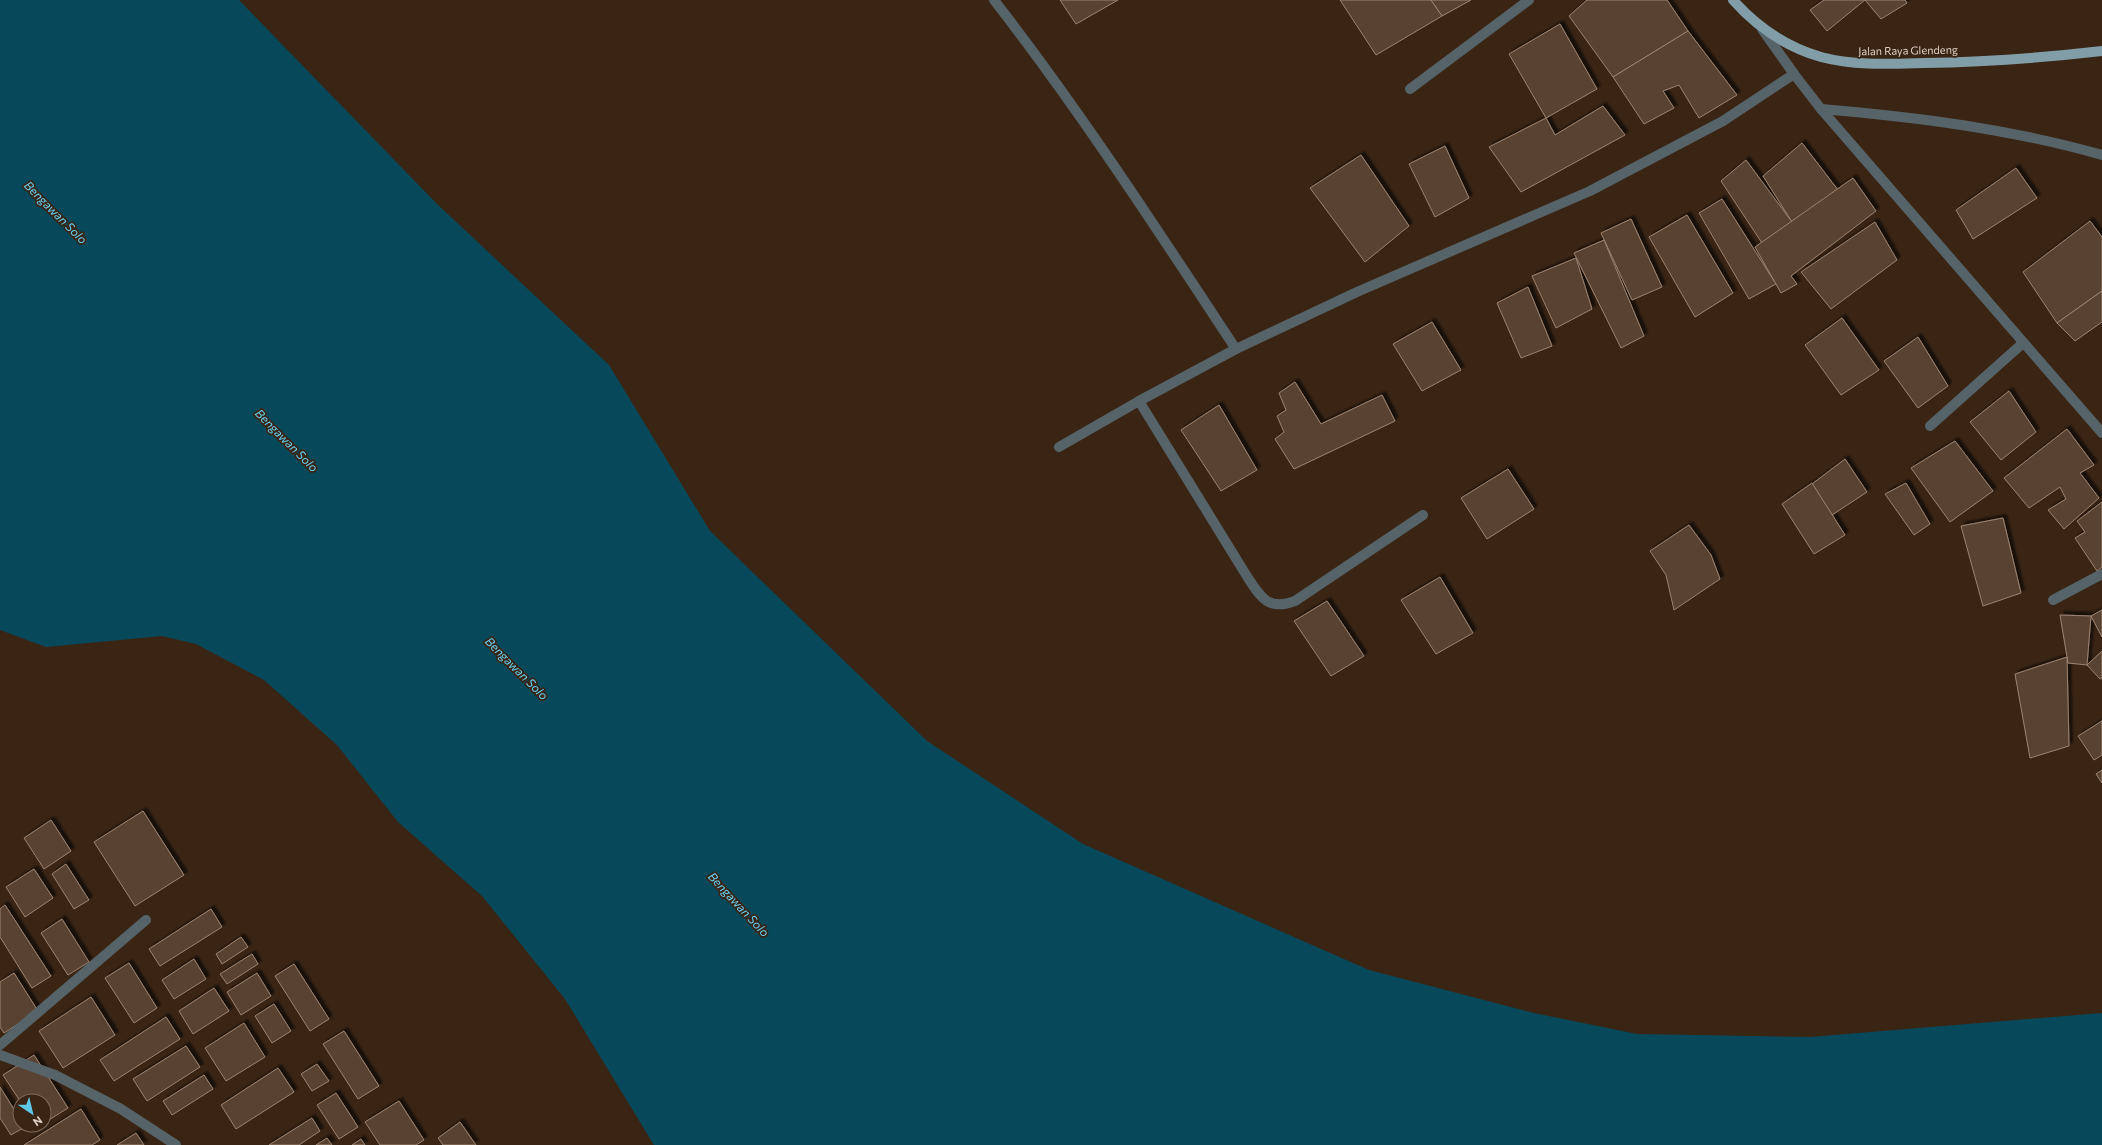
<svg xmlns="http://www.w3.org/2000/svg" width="2102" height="1145" font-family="Commissioner,sans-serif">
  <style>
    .water { fill: #07495a }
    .building { fill: #594231; stroke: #9c8371; filter: url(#shadow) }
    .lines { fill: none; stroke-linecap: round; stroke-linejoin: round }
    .minor { stroke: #566469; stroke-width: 10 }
    .major { stroke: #819ea8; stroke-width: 10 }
    .labels { text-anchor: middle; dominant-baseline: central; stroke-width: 3.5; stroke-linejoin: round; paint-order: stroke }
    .street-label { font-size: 11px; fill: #dfd1c7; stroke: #3a2515 }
    .water-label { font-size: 12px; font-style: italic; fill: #64d3f6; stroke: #3a2515 }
  </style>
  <defs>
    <filter id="shadow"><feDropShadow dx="3.5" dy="-3.5" stdDeviation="1" flood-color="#0009"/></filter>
  </defs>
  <rect width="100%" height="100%" fill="#3a2515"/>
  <polygon class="water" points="0,0 239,0 437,204 609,365 710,531 927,741 1083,844 1369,970 1534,1013 1637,1034 1810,1037 2102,1013 2102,1145 654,1145 565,999 482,896 398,822 337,745 264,680 196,644 162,636 46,647 0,630"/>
  <g class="building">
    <polygon points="1060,0 1118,0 1076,24"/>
    <polygon points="1340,0 1431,0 1442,16 1376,55"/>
    <polygon points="1431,0 1471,0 1442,16"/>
    <polygon points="1587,0 1667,0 1688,31 1613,77 1569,16"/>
    <polygon points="1824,0 1865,0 1827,31 1810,10"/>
    <polygon points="1865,0 1905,0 1907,3 1881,19"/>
    <polygon points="1560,24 1597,89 1546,118 1509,54"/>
    <polygon points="1688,31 1737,95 1699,118 1679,85 1663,91 1674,108 1644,124 1613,77"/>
    <polygon points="1603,106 1625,135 1521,192 1489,147 1546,118 1555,135"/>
    <polygon points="1802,143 1838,190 1792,222 1763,176"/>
    <polygon points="1445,146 1469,198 1435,217 1409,164"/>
    <polygon points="1361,155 1409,226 1365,262 1310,188"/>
    <polygon points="1746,160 1792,222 1762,243 1721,181"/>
    <polygon points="2016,168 2037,198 1973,239 1956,210"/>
    <polygon points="1853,178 1876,211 1791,276 1797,284 1781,293 1755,247"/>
    <polygon points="1722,199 1776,284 1749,299 1699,213"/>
    <polygon points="1687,215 1733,293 1695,317 1649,237"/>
    <polygon points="1631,219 1662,287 1632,300 1601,233"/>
    <polygon points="2090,221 2102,237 2102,291 2057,323 2023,272"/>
    <polygon points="1875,222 1897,260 1831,309 1801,272"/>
    <polygon points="1604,240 1644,336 1621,348 1574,253"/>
    <polygon points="1576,258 1592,309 1556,328 1532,276"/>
    <polygon points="1528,287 1552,346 1521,358 1497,303"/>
    <polygon points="2102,291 2102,322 2075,341 2057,323"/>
    <polygon points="1842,318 1879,370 1841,395 1805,345"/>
    <polygon points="1432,322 1461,370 1422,391 1393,344"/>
    <polygon points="1918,337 1948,386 1918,408 1884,361"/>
    <polygon points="1295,382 1321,424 1382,395 1395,421 1294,469 1275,439 1284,432 1277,416 1286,410 1279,393"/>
    <polygon points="2009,391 2036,432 2001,460 1970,422"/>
    <polygon points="1219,405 1257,470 1221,491 1181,430"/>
    <polygon points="2067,429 2094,465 2080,473 2099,498 2064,529 2048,510 2066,499 2060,487 2029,508 2004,478"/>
    <polygon points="1955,441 1993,491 1950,522 1911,468"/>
    <polygon points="1845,459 1867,492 1832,515 1812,484"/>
    <polygon points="1508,469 1534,509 1487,539 1461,498"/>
    <polygon points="1812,483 1845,535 1814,554 1782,504"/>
    <polygon points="1906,483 1930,524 1914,535 1885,494"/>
    <polygon points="2102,502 2102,567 2097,571 2075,538 2085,532 2077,521"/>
    <polygon points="2003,518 2021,593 1983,606 1961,526"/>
    <polygon points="1689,525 1711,555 1720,579 1674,610 1666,575 1650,551"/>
    <polygon points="1440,577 1473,633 1436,654 1401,600"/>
    <polygon points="1327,601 1364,656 1331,676 1294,621"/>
    <polygon points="2102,610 2102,637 2091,616"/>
    <polygon points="2060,615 2091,616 2087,665 2068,663"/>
    <polygon points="2102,651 2102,678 2100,679 2087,665"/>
    <polygon points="2067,657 2069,746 2030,758 2015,674"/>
    <polygon points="2102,721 2102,755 2094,760 2078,736"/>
    <polygon points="2102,770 2102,783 2096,774"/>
    <polygon points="143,811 184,875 135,906 94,842"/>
    <polygon points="51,820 71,851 44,869 24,838"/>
    <polygon points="66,864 89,900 74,909 52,874"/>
    <polygon points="34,869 53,898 25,917 6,887"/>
    <polygon points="5,905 51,976 32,988 0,937 0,909"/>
    <polygon points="211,909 222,927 160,966 149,949"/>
    <polygon points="62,919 89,962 68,975 41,933"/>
    <polygon points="241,937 248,947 222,964 216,954"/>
    <polygon points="252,954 258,964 227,984 220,974"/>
    <polygon points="194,959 206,979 174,999 162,980"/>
    <polygon points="129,963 157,1008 134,1023 105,978"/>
    <polygon points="294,964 329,1019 310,1031 275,976"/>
    <polygon points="14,973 38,1011 4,1033 0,1027 0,982"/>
    <polygon points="257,973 271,996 241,1015 227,992"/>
    <polygon points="214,988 229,1011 193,1034 179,1011"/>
    <polygon points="91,997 115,1035 63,1068 39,1031"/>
    <polygon points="274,1004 291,1031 272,1043 255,1016"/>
    <polygon points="166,1017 180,1039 114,1081 100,1060"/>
    <polygon points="244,1023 265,1057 226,1081 205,1048"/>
    <polygon points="344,1031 379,1086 358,1099 323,1044"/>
    <polygon points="186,1046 200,1067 147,1101 133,1079"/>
    <polygon points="34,1055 68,1108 44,1123 44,1101 20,1101 3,1075"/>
    <polygon points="317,1064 329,1081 312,1091 301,1074"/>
    <polygon points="278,1068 294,1092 236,1129 221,1105"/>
    <polygon points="204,1075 213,1089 172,1115 163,1101"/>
    <polygon points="0,1087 20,1119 20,1125 25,1127 11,1135 0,1118"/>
    <polygon points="336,1093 358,1127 339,1139 317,1105"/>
    <polygon points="399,1101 424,1140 416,1145 380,1145 365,1122"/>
    <polygon points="81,1109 100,1140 92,1145 24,1145"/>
    <polygon points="312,1118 320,1131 299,1145 269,1145"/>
    <polygon points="460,1122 476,1145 443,1145 438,1138"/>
    <polygon points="136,1133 144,1145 117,1145"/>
    <polygon points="327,1138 332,1145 316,1145"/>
    <polygon points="361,1139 365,1145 352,1145"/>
  </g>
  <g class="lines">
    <g class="minor">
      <path d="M994,0C1081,112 1158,231 1236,349"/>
      <polyline points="1762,29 1794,74 1821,109 2102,433"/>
      <polyline points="1410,89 1529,0"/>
      <path d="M1821,109C1916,117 2011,129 2102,155"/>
      <path d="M1139,401L1248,578C1261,598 1269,611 1295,601L1423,515"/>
      <polyline points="1930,426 2023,343"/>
      <polyline points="1059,447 1139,401 1236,349 1357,292 1590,191 1723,121 1794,74"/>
      <polyline points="2053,600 2102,574"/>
      <polyline points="0,1045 146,920"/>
      <polyline points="0,1055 55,1075 121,1109 176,1145"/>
    </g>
    <path class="major" d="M1733,0C1757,27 1786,47 1821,57C1855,66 1889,64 1924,63C1984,62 2042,58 2102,51"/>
  </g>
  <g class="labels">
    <g class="street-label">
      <text transform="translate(1908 50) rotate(-1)">Jalan Raya Glendeng</text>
    </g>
    <g class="water-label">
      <text transform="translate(56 212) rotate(45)">Bengawan Solo</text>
      <text transform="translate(287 440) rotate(45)">Bengawan Solo</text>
      <text transform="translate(517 668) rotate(45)">Bengawan Solo</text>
      <text transform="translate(739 904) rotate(47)">Bengawan Solo</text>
    </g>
  </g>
  <g transform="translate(32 1113) rotate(145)"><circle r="19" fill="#3a2515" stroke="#7c6a5c"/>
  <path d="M0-3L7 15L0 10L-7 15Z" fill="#5dc7e8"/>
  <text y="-6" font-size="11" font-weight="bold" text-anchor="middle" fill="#dfd1c7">N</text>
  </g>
</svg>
